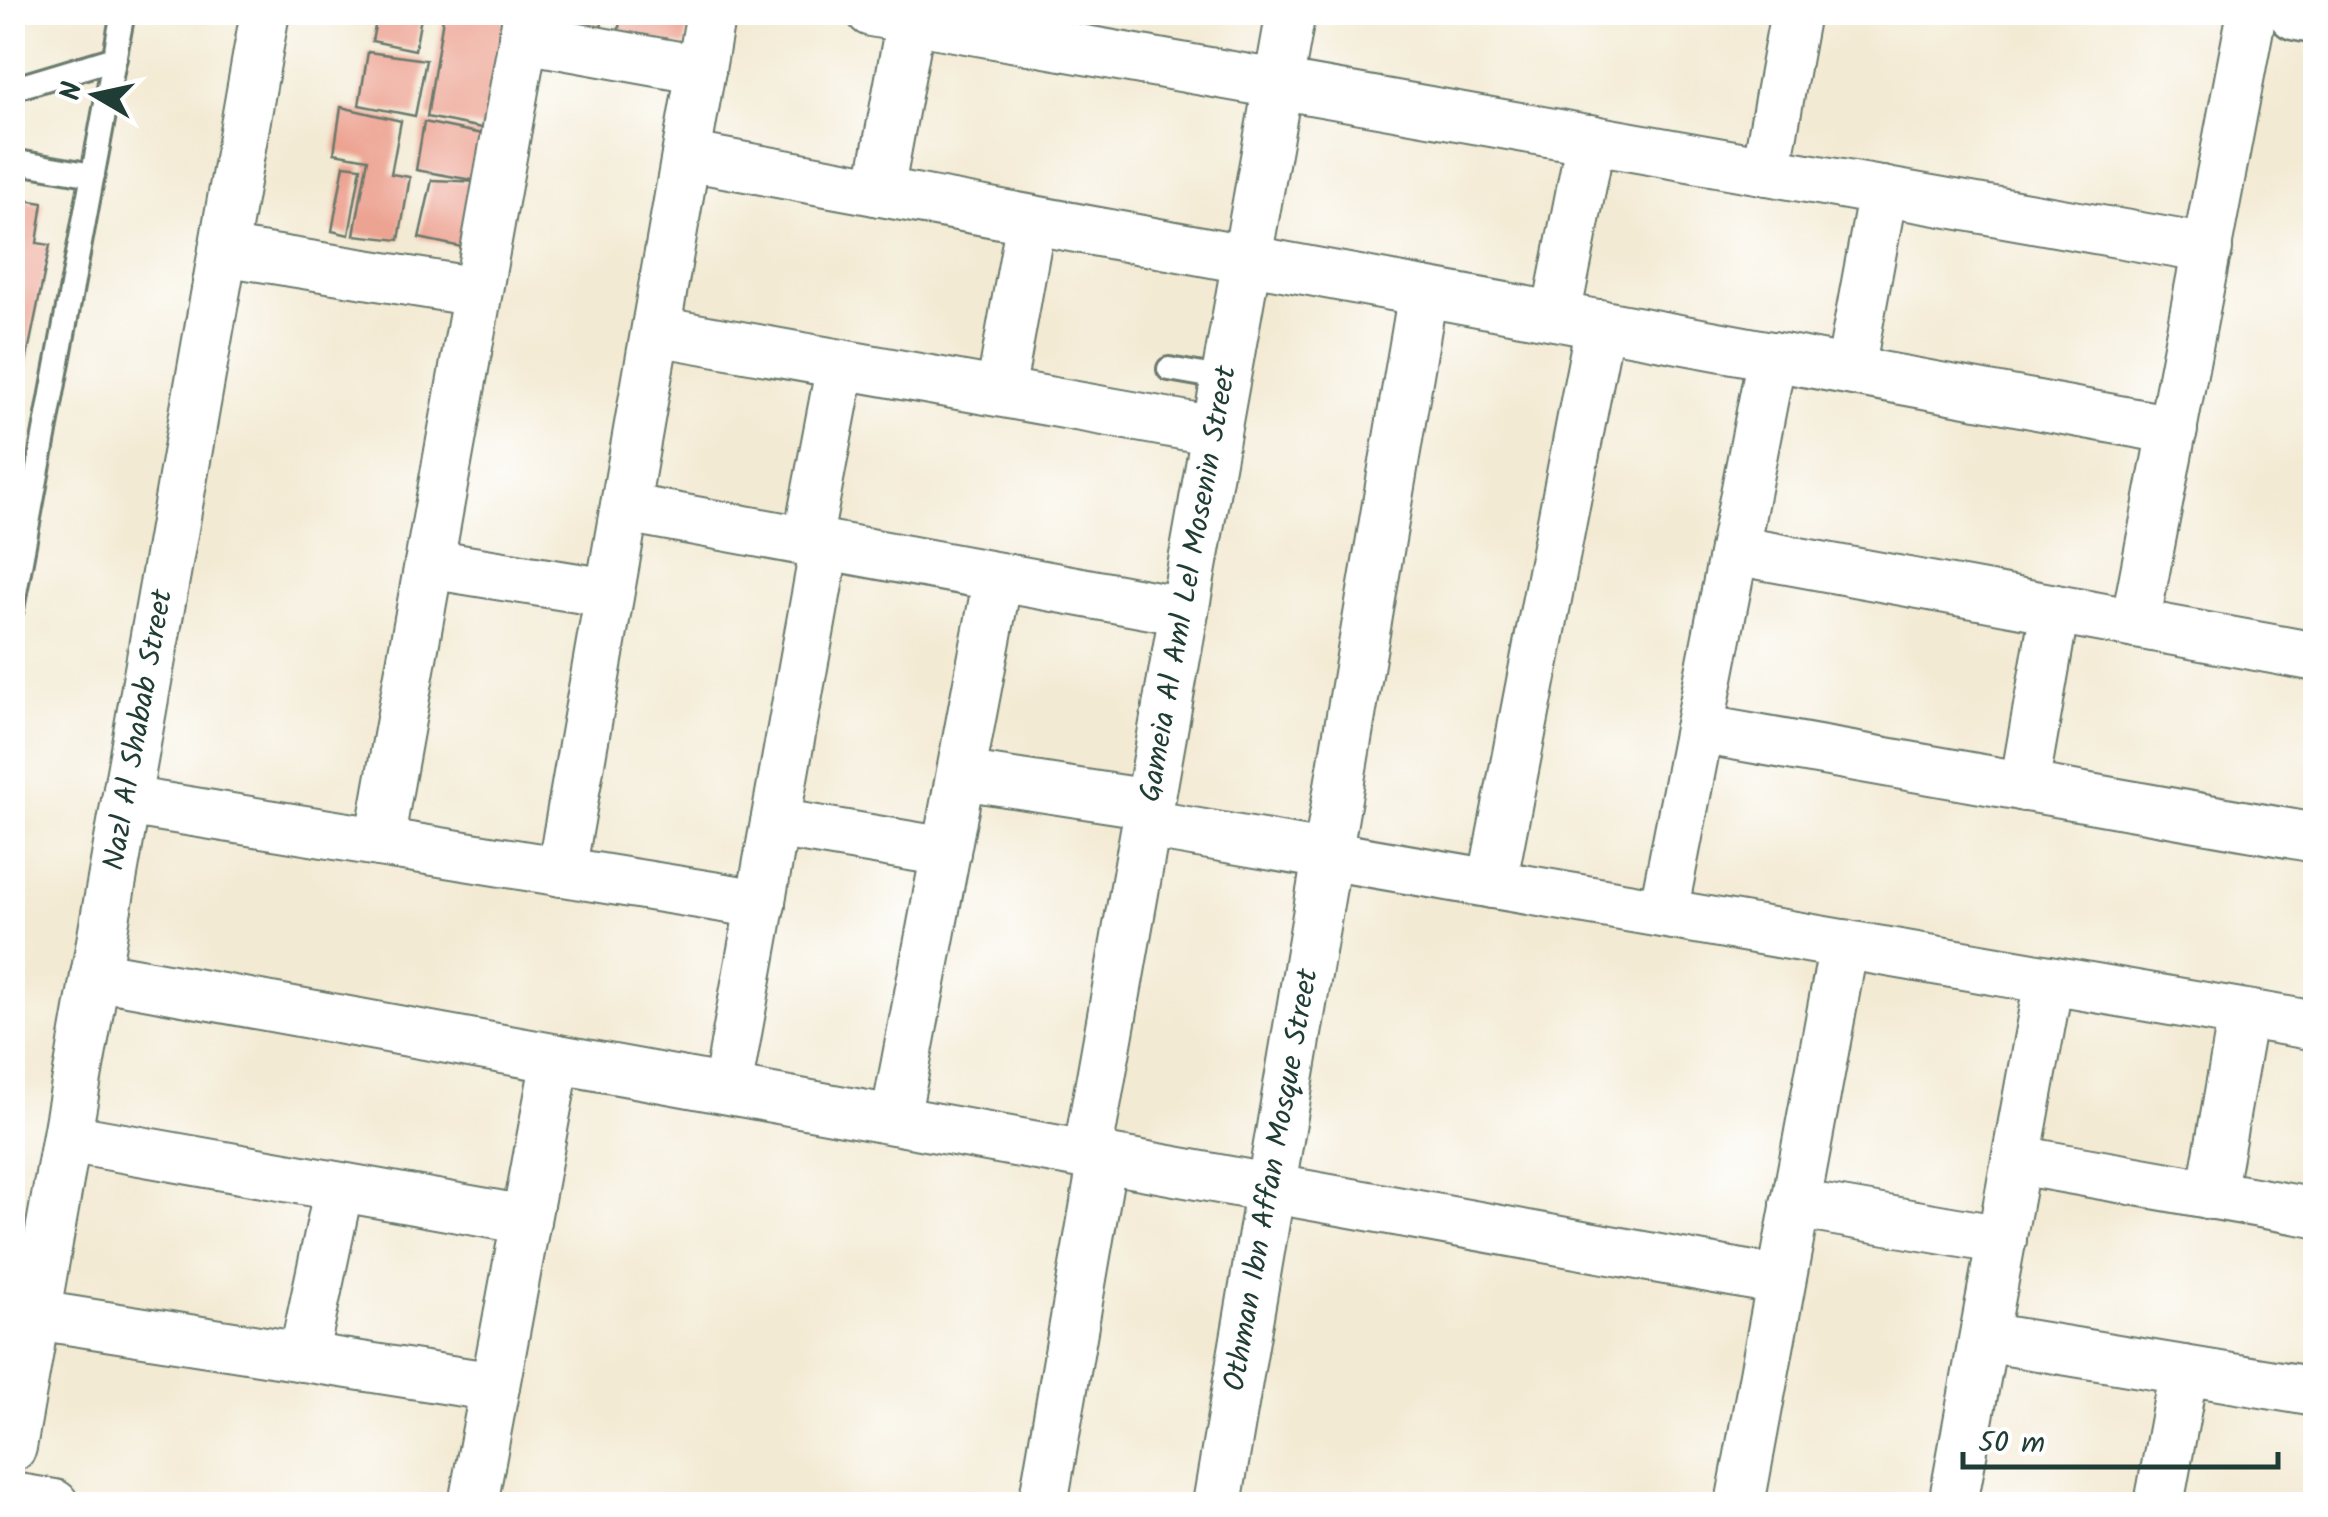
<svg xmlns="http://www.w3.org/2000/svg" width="2328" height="1517" font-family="Kalam,sans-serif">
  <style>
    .building { fill: #eda392 }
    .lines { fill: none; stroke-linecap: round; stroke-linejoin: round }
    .service-casing { stroke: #697a6c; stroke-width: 28 }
    .minor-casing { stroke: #697a6c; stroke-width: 52 }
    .tertiary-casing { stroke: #697a6c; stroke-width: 60 }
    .service { stroke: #fff; stroke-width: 22 }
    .minor { stroke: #fff; stroke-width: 48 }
    .tertiary { stroke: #fff; stroke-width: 55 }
    .labels { text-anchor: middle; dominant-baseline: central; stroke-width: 9; stroke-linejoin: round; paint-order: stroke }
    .street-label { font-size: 30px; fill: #1f3d34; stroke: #fff }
  </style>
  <rect width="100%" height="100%" fill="#fff"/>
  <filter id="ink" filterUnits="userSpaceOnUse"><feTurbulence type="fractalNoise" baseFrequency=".01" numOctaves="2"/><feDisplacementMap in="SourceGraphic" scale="20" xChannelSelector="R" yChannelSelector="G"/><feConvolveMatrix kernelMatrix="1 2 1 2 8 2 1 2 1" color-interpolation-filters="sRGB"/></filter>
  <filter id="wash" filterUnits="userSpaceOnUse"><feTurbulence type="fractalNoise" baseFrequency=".0048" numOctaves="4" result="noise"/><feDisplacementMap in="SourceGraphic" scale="40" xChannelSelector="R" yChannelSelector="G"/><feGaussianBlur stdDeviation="2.25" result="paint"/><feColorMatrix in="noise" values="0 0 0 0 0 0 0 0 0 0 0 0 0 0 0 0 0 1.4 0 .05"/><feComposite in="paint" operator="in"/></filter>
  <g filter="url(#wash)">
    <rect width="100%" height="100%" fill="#f3ead3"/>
    <g id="blocks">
      <g class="building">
        <polygon points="378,12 422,12 415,50 372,41"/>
        <polygon points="444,12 512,12 492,130 427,117"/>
        <polygon points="549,12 604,12 598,44 545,32"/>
        <polygon points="621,12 690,12 685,47 618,36"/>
        <polygon points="368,52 426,60 415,116 359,105"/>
        <polygon points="341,107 401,121 391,174 410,177 399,240 354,235 368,159 334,153"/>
        <polygon points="424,122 492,136 471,249 419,238 432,180 483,182 416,170"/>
        <polygon points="344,165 361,167 349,235 332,231"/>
        <polygon points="12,198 43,203 37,243 50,245 17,406 12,406"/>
      </g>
    </g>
  </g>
  <g filter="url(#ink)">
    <use href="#blocks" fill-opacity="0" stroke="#697a6c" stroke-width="2.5"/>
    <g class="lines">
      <defs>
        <g id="service">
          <polyline points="12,89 115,58"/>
          <polyline points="12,161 93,175"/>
          <polyline points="1169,369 1226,379"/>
          <polyline points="12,609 123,12"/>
        </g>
        <g id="minor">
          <polyline points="871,12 2208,249"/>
          <polyline points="523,38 701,70"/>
          <polyline points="686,156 2173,430"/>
          <polyline points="1766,171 1795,12"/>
          <polyline points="879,192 911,19"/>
          <polyline points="223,251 477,292"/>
          <polyline points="1556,316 1591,139"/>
          <polyline points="656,331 1216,431"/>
          <polyline points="1850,370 1883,191"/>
          <polyline points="1000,392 1031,220"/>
          <polyline points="625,508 1184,611"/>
          <polyline points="807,542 841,364"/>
          <polyline points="1734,550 2316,657"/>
          <polyline points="429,564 609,593"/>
          <polyline points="2135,624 2252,12"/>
          <polyline points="1699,729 2316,838"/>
          <polyline points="961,775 1150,804"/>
          <polyline points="2024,787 2055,609"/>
          <polyline points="126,801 761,904"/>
          <polyline points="775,823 946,852"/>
          <polyline points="1146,824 2316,1026"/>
          <polyline points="379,842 528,12"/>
          <polyline points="561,872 711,12"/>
          <polyline points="1492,884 1600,324"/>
          <polyline points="1663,913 1772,356"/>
          <polyline points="95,975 1781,1281"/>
          <polyline points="727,1089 825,545"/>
          <polyline points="895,1120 998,577"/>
          <polyline points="67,1138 526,1220"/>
          <polyline points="1087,1156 1291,12"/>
          <polyline points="2017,1160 2316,1213"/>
          <polyline points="2211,1195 2243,1014"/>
          <polyline points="1795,1204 2002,1240"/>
          <polyline points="36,1315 495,1387"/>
          <polyline points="1984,1337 2316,1392"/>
          <polyline points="303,1357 339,1187"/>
          <polyline points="12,1447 265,12"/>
          <polyline points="12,1497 54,1504"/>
          <polyline points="473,1504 556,1059"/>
          <polyline points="1043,1504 1103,1157"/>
          <polyline points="1217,1504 1423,292"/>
          <polyline points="1740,1504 1844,944"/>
          <polyline points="1953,1504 2049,980"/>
          <polyline points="2159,1504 2184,1370"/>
        </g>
        <polyline id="tertiary" points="2296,12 2316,16"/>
      </defs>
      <use href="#service" class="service-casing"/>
      <use href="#minor" class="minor-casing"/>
      <use href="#tertiary" class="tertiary-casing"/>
      <use href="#service" class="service"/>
      <use href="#minor" class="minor"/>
      <use href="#tertiary" class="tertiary"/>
    </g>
  </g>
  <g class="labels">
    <g class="street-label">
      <text transform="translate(1189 584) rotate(-80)">Gameia Al Aml Lel Mosenin Street</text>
      <text transform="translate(139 730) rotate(-80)">Nazl Al Shabab Street</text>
      <text transform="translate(1272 1180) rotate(-80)">Othman Ibn Affan Mosque Street</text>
    </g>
  </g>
  <rect width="2328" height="1517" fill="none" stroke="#fff" stroke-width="50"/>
  <g transform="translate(95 95) rotate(279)" stroke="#ffffff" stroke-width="8" paint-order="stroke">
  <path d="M0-8L18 38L0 25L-18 38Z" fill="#1f3d34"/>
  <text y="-15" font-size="28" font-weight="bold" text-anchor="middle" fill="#1f3d34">N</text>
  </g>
  <path d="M1963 1452v15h315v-15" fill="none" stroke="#1f3d34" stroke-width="5"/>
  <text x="1978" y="1452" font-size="30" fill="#1f3d34" stroke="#ffffff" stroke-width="8" paint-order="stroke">50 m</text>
</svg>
